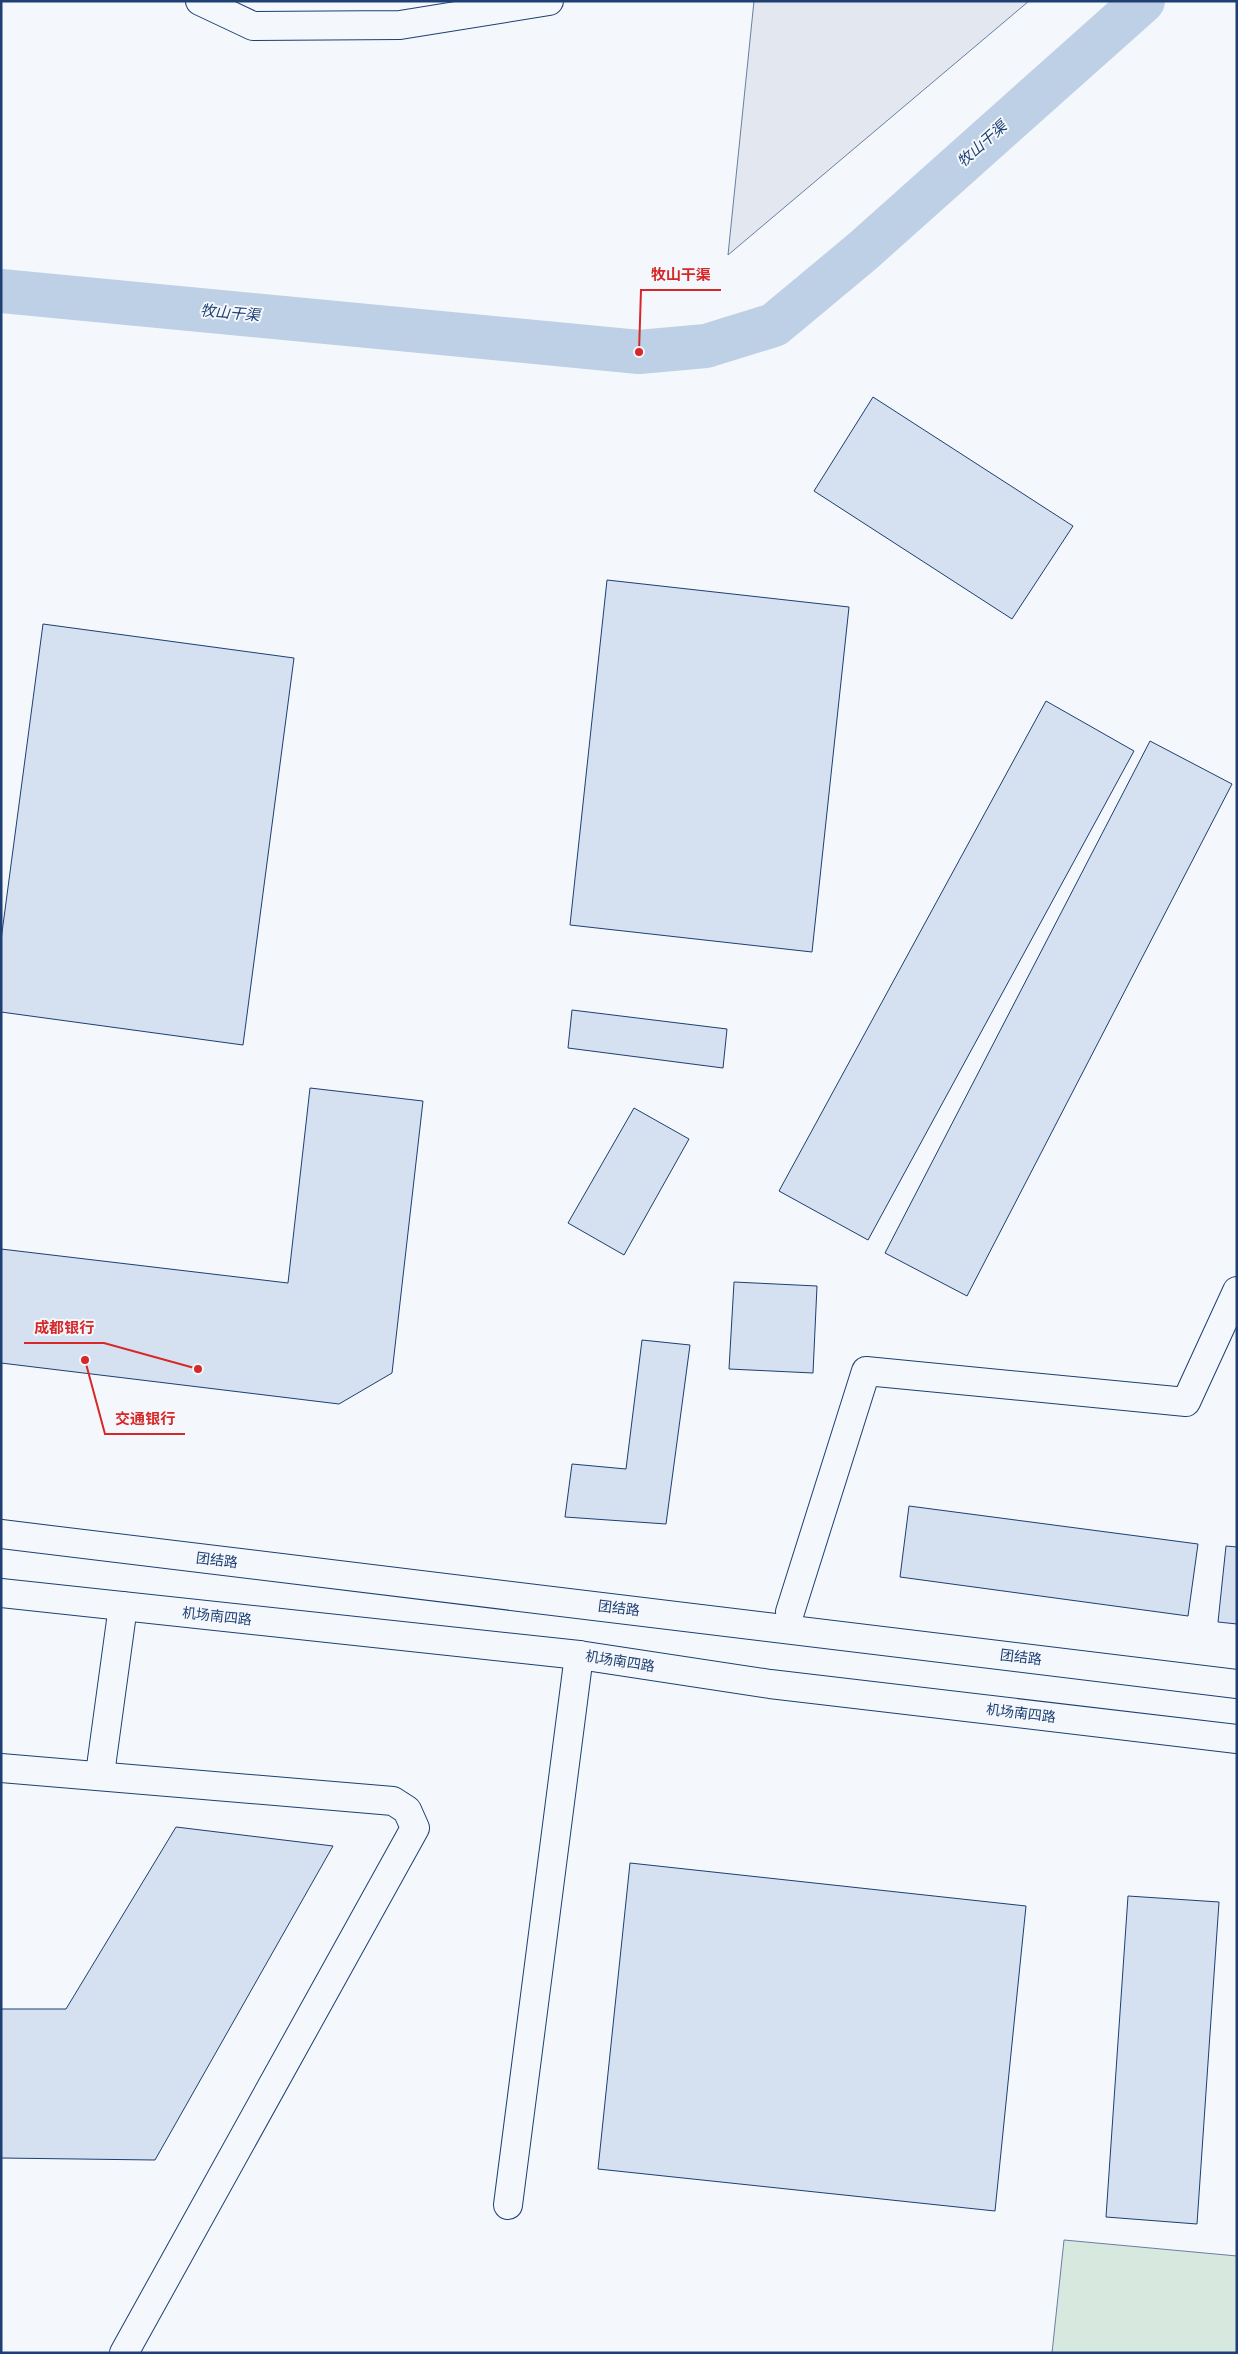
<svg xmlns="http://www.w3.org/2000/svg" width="1238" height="2354" font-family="'DM Sans','Noto Sans SC',sans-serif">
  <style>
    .green { fill: #d7e8df; stroke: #687fa3 }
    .parking { fill: #e3e8f0; stroke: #687fa3 }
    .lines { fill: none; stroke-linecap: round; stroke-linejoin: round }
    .canal { stroke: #bed0e5; stroke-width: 44 }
    .building { fill: #d5e0f0; stroke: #1d3f73 }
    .minor-casing { stroke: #1d3f73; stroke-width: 30 }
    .major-casing { stroke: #1d3f73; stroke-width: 30 }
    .minor { stroke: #f4f7fb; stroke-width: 28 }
    .major { stroke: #f4f7fb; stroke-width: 28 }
    .labels { text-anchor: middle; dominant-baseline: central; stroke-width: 4; stroke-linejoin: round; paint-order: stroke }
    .street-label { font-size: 14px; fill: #1d3f73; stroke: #f4f7fb }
    .water-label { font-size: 15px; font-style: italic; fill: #1d3f73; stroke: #f4f7fb }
    .leader { fill: none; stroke: #d62828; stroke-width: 2 }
    .callout-dot { fill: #d62828; stroke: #f4f7fb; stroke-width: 2 }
    .callout-label { font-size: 15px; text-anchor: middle; font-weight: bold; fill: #d62828; stroke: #f4f7fb; stroke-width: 4; stroke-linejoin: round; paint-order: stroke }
  </style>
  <rect width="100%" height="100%" fill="#f4f7fb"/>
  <polygon class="green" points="1064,2240 1237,2256 1237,2353 1052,2353"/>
  <polygon class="parking" points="754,1 1029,1 728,255"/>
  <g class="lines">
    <polyline class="canal" points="1,291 639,352 706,346 774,325 864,250 1143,1"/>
  </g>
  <g class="building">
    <polygon points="873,397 1073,526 1012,619 814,491"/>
    <polygon points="607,580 849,607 812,952 570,925"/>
    <polygon points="43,624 294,658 243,1045 1,1012 1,940"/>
    <polygon points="1046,701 1134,751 868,1240 779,1191"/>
    <polygon points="1150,741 1232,784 967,1296 885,1253"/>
    <polygon points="572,1010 727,1029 723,1068 568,1048"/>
    <polygon points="310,1088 423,1101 392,1373 339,1404 1,1363 1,1249 288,1283"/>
    <polygon points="634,1108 689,1139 624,1255 568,1223"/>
    <polygon points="734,1282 817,1286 813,1373 729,1369"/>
    <polygon points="642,1340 690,1345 666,1524 565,1517 572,1464 626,1469"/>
    <polygon points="909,1506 1198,1544 1188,1616 900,1577"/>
    <polygon points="1226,1546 1237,1547 1237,1624 1218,1622"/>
    <polygon points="176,1827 333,1846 155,2160 1,2158 1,2009 66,2009"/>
    <polygon points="630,1863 1026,1906 995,2211 598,2169"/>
    <polygon points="1128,1896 1219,1902 1197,2224 1106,2217"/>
  </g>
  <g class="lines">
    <defs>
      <g id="minor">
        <polyline points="200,1 253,26 400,25 549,1"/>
        <polyline points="790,1612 866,1371 1186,1402 1237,1291"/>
        <polyline points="1,1768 393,1801 407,1810 415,1828 124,2353"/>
        <polyline points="100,1774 123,1606"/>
        <polyline points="508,2205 579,1655"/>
      </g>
      <g id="major">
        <polyline points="1,1534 1237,1684"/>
        <polyline points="1,1593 579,1655 770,1684 1237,1739"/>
      </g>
    </defs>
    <use href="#minor" class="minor-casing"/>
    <use href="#major" class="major-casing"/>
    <use href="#minor" class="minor"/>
    <use href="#major" class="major"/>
  </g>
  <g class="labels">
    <g class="street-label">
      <text transform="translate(217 1560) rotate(7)">团结路</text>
      <text transform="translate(619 1608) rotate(7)">团结路</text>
      <text transform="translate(217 1616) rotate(6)">机场南四路</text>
      <text transform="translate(1021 1657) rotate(7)">团结路</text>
      <text transform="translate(620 1661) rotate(9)">机场南四路</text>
      <text transform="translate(1021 1713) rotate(7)">机场南四路</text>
    </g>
    <g class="water-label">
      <text transform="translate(982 144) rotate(-42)">牧山干渠</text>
      <text transform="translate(230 313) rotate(5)">牧山干渠</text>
    </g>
  </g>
  <path class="leader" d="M639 352L641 290H721M198 1369L104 1343H24M85 1360L105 1434H185"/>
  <g class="callout-dot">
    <circle cx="639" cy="352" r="5"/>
    <circle cx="198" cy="1369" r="5"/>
    <circle cx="85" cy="1360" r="5"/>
  </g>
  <g class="callout-label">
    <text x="681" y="280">牧山干渠</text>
    <text x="64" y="1333">成都银行</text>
    <text x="145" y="1424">交通银行</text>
  </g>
  <rect width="1238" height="2354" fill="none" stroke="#1d3f73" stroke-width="5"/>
</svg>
